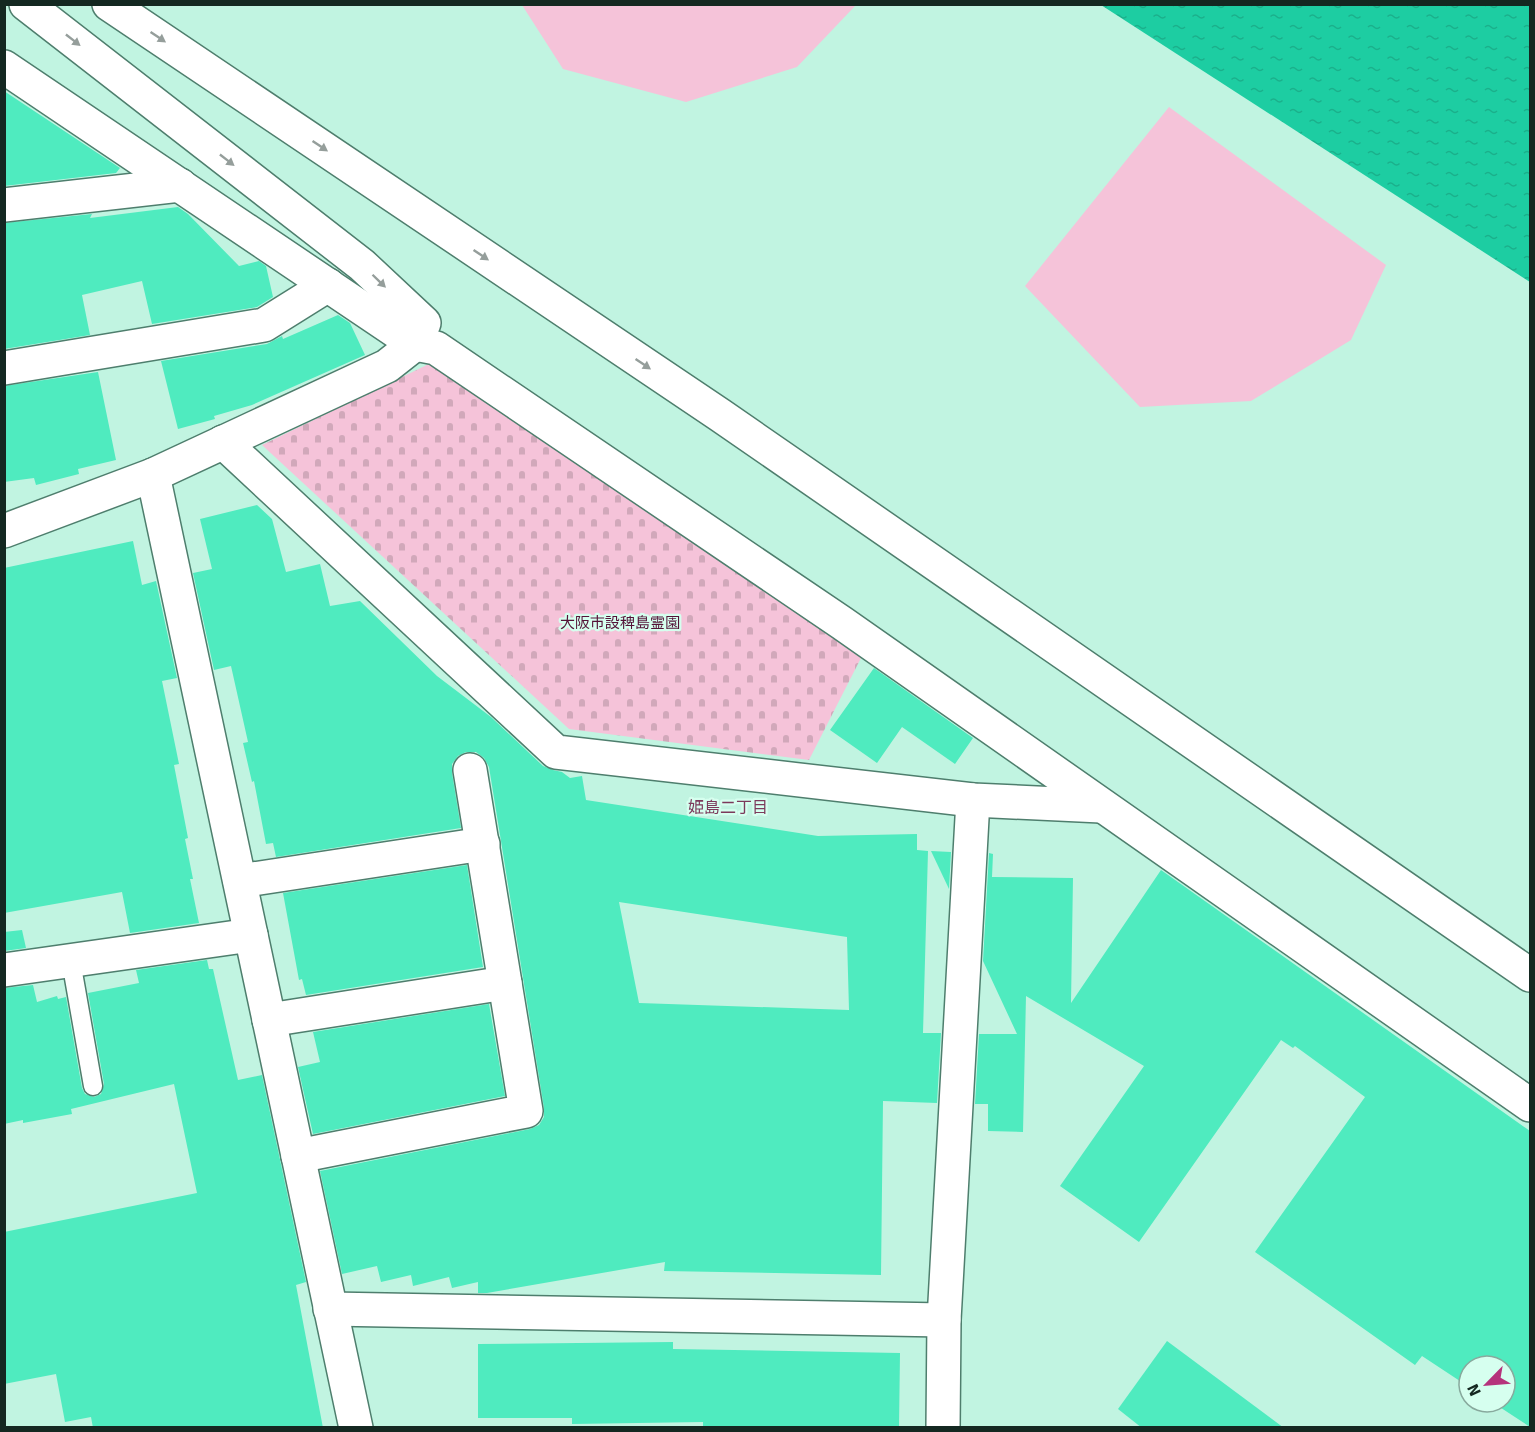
<svg xmlns="http://www.w3.org/2000/svg" width="1535" height="1432" font-family="Signika,'Noto Sans JP',sans-serif">
	<style>
		.green { fill: #f5c3d9 }
		.cemetery { fill: url(#cemetery-stones) }
		.water { fill: url(#water-ripples) }
		.building { fill: #4febbf; fill-rule: evenodd }
		.lines { fill: none; stroke-linecap: round; stroke-linejoin: round }
		.service-casing { stroke: #4e7e6d; stroke-width: 21 }
		.minor-casing { stroke: #4e7e6d; stroke-width: 36 }
		.tertiary-casing { stroke: #4e7e6d; stroke-width: 36 }
		.service { stroke: #fff; stroke-width: 18 }
		.minor { stroke: #fff; stroke-width: 33 }
		.tertiary { stroke: #fff; stroke-width: 33 }
		.oneway { fill: #959e9b }
		.labels { text-anchor: middle; dominant-baseline: central; stroke-width: 4.5; stroke-linejoin: round; paint-order: stroke }
		.park-label { font-size: 15px; fill: #541237; stroke: #d6ffef }
		.neighbourhood-label { font-size: 16px; fill: #7c3a5b; stroke: #d6ffef }
	</style>
	<defs>
		<pattern id="cemetery-stones" width="16" height="16" patternUnits="userSpaceOnUse" patternTransform="scale(1.5)"><rect width="16" height="16" fill="#f5c3d9"/><path d="M2 7V4a2 2 0 0 1 4 0v3zM10 15v-3a2 2 0 0 1 4 0v3z" fill="#d1a8ba"/></pattern>
		<pattern id="water-ripples" width="26" height="14" patternUnits="userSpaceOnUse" patternTransform="scale(1.5)"><rect width="26" height="14" fill="#1dcda2"/><path d="M2 4q2-2 4 0t4 0M15 11q2-2 4 0t4 0" fill="none" stroke="#1ab08b"/></pattern>
	</defs>
	<rect width="100%" height="100%" fill="#c1f4e1"/>
	<g class="green">
		<polygon points="522,5 856,5 797,67 686,102 563,69"/>
		<polygon points="1169,107 1386,265 1351,340 1251,401 1140,407 1025,286"/>
	</g>
	<polygon class="cemetery" points="435,361 863,654 809,760 569,729 262,445"/>
	<polygon class="water" points="1101,5 1530,5 1530,282"/>
	<g class="building">
		<polygon points="4,91 120,168 116,173 4,186"/>
		<polygon points="178,207 188,214 239,266 259,261 266,266 273,297 257,307 152,324 142,281 82,295 90,335 4,349 4,223 92,214 90,218"/>
		<polygon points="338,315 350,323 365,355 252,405 214,416 215,419 178,429 161,361 267,344 282,336 283,339"/>
		<polygon points="98,372 116,460 78,469 79,474 36,485 34,478 4,482 4,386"/>
		<path d="M257,505L272,519L286,572L320,564L330,606L360,601L437,676L491,717L543,766L553,770L562,772L570,778L582,776L586,800L818,836L917,834V850L928,851L923,1033H941L937,1103L883,1101L881,1275L664,1271L665,1262L487,1293H478V1282L452,1288L449,1277L413,1286L411,1275L381,1282L377,1266L342,1274L320,1171L530,1129L539,1125L544,1117V1108L501,841L489,767L484,758L476,752H466L458,756L452,764V773L461,828L276,857L273,843L266,844L254,781L252,782L243,743L248,742L231,666L214,670L193,573L212,569L200,519ZM619,902L847,937L849,1010L639,1003Z"/>
		<polygon points="133,541 142,585 156,581 177,678 162,681 179,764 174,765 188,838 185,839 193,879 190,879 199,923 130,933 122,892 4,913 4,568"/>
		<polygon points="874,668 973,738 955,764 902,727 877,763 830,730"/>
		<polygon points="931,851 951,852 949,889"/>
		<polygon points="989,853 993,854 992,877 1073,878 1071,1003 1161,870 1530,1131 1530,1427 1492,1402 1505,1402 1505,1366 1469,1366 1469,1387 1422,1356 1415,1365 1255,1252 1365,1097 1295,1046 1293,1048 1281,1040 1139,1242 1060,1186 1144,1066 1026,996 1023,1132 988,1131 988,1104 975,1104 979,1034 1017,1034 983,961"/>
		<polygon points="467,865 483,967 306,995 302,979 299,980 283,893"/>
		<polygon points="22,930 26,948 4,951 4,932"/>
		<polygon points="207,960 209,969 213,969 238,1080 262,1075 306,1282 296,1285 323,1428 93,1428 91,1417 65,1422 56,1374 4,1384 4,1232 197,1193 174,1084 71,1109 72,1114 23,1123 23,1120 4,1124 4,988 33,985 37,1002 57,996 58,999 66,997 82,1088 85,1094 94,1097 101,1094 104,1084 88,993 139,983 136,970"/>
		<polygon points="489,1004 505,1096 313,1134 298,1067 320,1062 313,1032"/>
		<polygon points="1167,1341 1284,1428 1142,1428 1118,1409"/>
		<polygon points="673,1342 673,1349 900,1353 899,1428 703,1428 703,1422 572,1424 572,1418 478,1418 478,1344"/>
	</g>
	<g class="lines">
		<defs>
			<polyline id="service" points="71,961 93,1086"/>
			<g id="minor">
				<polyline points="109,4 720,415 1530,975"/>
				<polyline points="4,67 415,344 436,348 842,623 1530,1105"/>
				<polyline points="4,205 180,185"/>
				<polyline points="4,368 264,325 328,285"/>
				<polyline points="223,442 556,752 973,800 1101,806"/>
				<polyline points="4,531 153,475 387,366 415,344 424,323 362,265 26,4"/>
				<polyline points="240,881 483,844"/>
				<polyline points="4,970 251,935"/>
				<polyline points="269,1020 505,983"/>
				<polyline points="298,1156 526,1111 470,770"/>
				<polyline points="330,1309 944,1320"/>
			</g>
			<g id="tertiary">
				<polyline points="153,475 356,1428"/>
				<polyline points="943,1428 944,1320 973,800"/>
			</g>
		</defs>
		<use href="#service" class="service-casing"/>
		<use href="#minor" class="minor-casing"/>
		<use href="#tertiary" class="tertiary-casing"/>
		<use href="#service" class="service"/>
		<use href="#minor" class="minor"/>
		<use href="#tertiary" class="tertiary"/>
	</g>
	<defs><path id="oneway-solid" d="M-6-.8H1V-3.2L6.5 0L1 3.2V.8H-6Z" transform="scale(1.5)"/></defs>
	<g class="oneway">
		<use href="#oneway-solid" transform="translate(158 37) rotate(34)"/>
		<use href="#oneway-solid" transform="translate(73 40) rotate(38)"/>
		<use href="#oneway-solid" transform="translate(320 146) rotate(34)"/>
		<use href="#oneway-solid" transform="translate(227 160) rotate(38)"/>
		<use href="#oneway-solid" transform="translate(481 255) rotate(34)"/>
		<use href="#oneway-solid" transform="translate(379 281) rotate(44)"/>
		<use href="#oneway-solid" transform="translate(643 364) rotate(34)"/>
	</g>
	<g class="labels">
		<g class="park-label">
			<text x="620" y="623">大阪市設稗島霊園</text>
		</g>
		<g class="neighbourhood-label">
			<text x="728" y="808">姫島二丁目</text>
		</g>
	</g>
	<rect width="1535" height="1432" fill="none" stroke="#142821" stroke-width="12"/>
	<g transform="translate(1487 1384) rotate(245)"><circle r="28" fill="#d6ffef" stroke="#88a99d" stroke-width="1.5"/>
	<path d="M0-4.5L10 22L0 15L-10 22Z" fill="#b5337c"/>
	<text y="-9" font-size="16" font-weight="bold" text-anchor="middle" fill="#142821">N</text>
	</g>
</svg>
